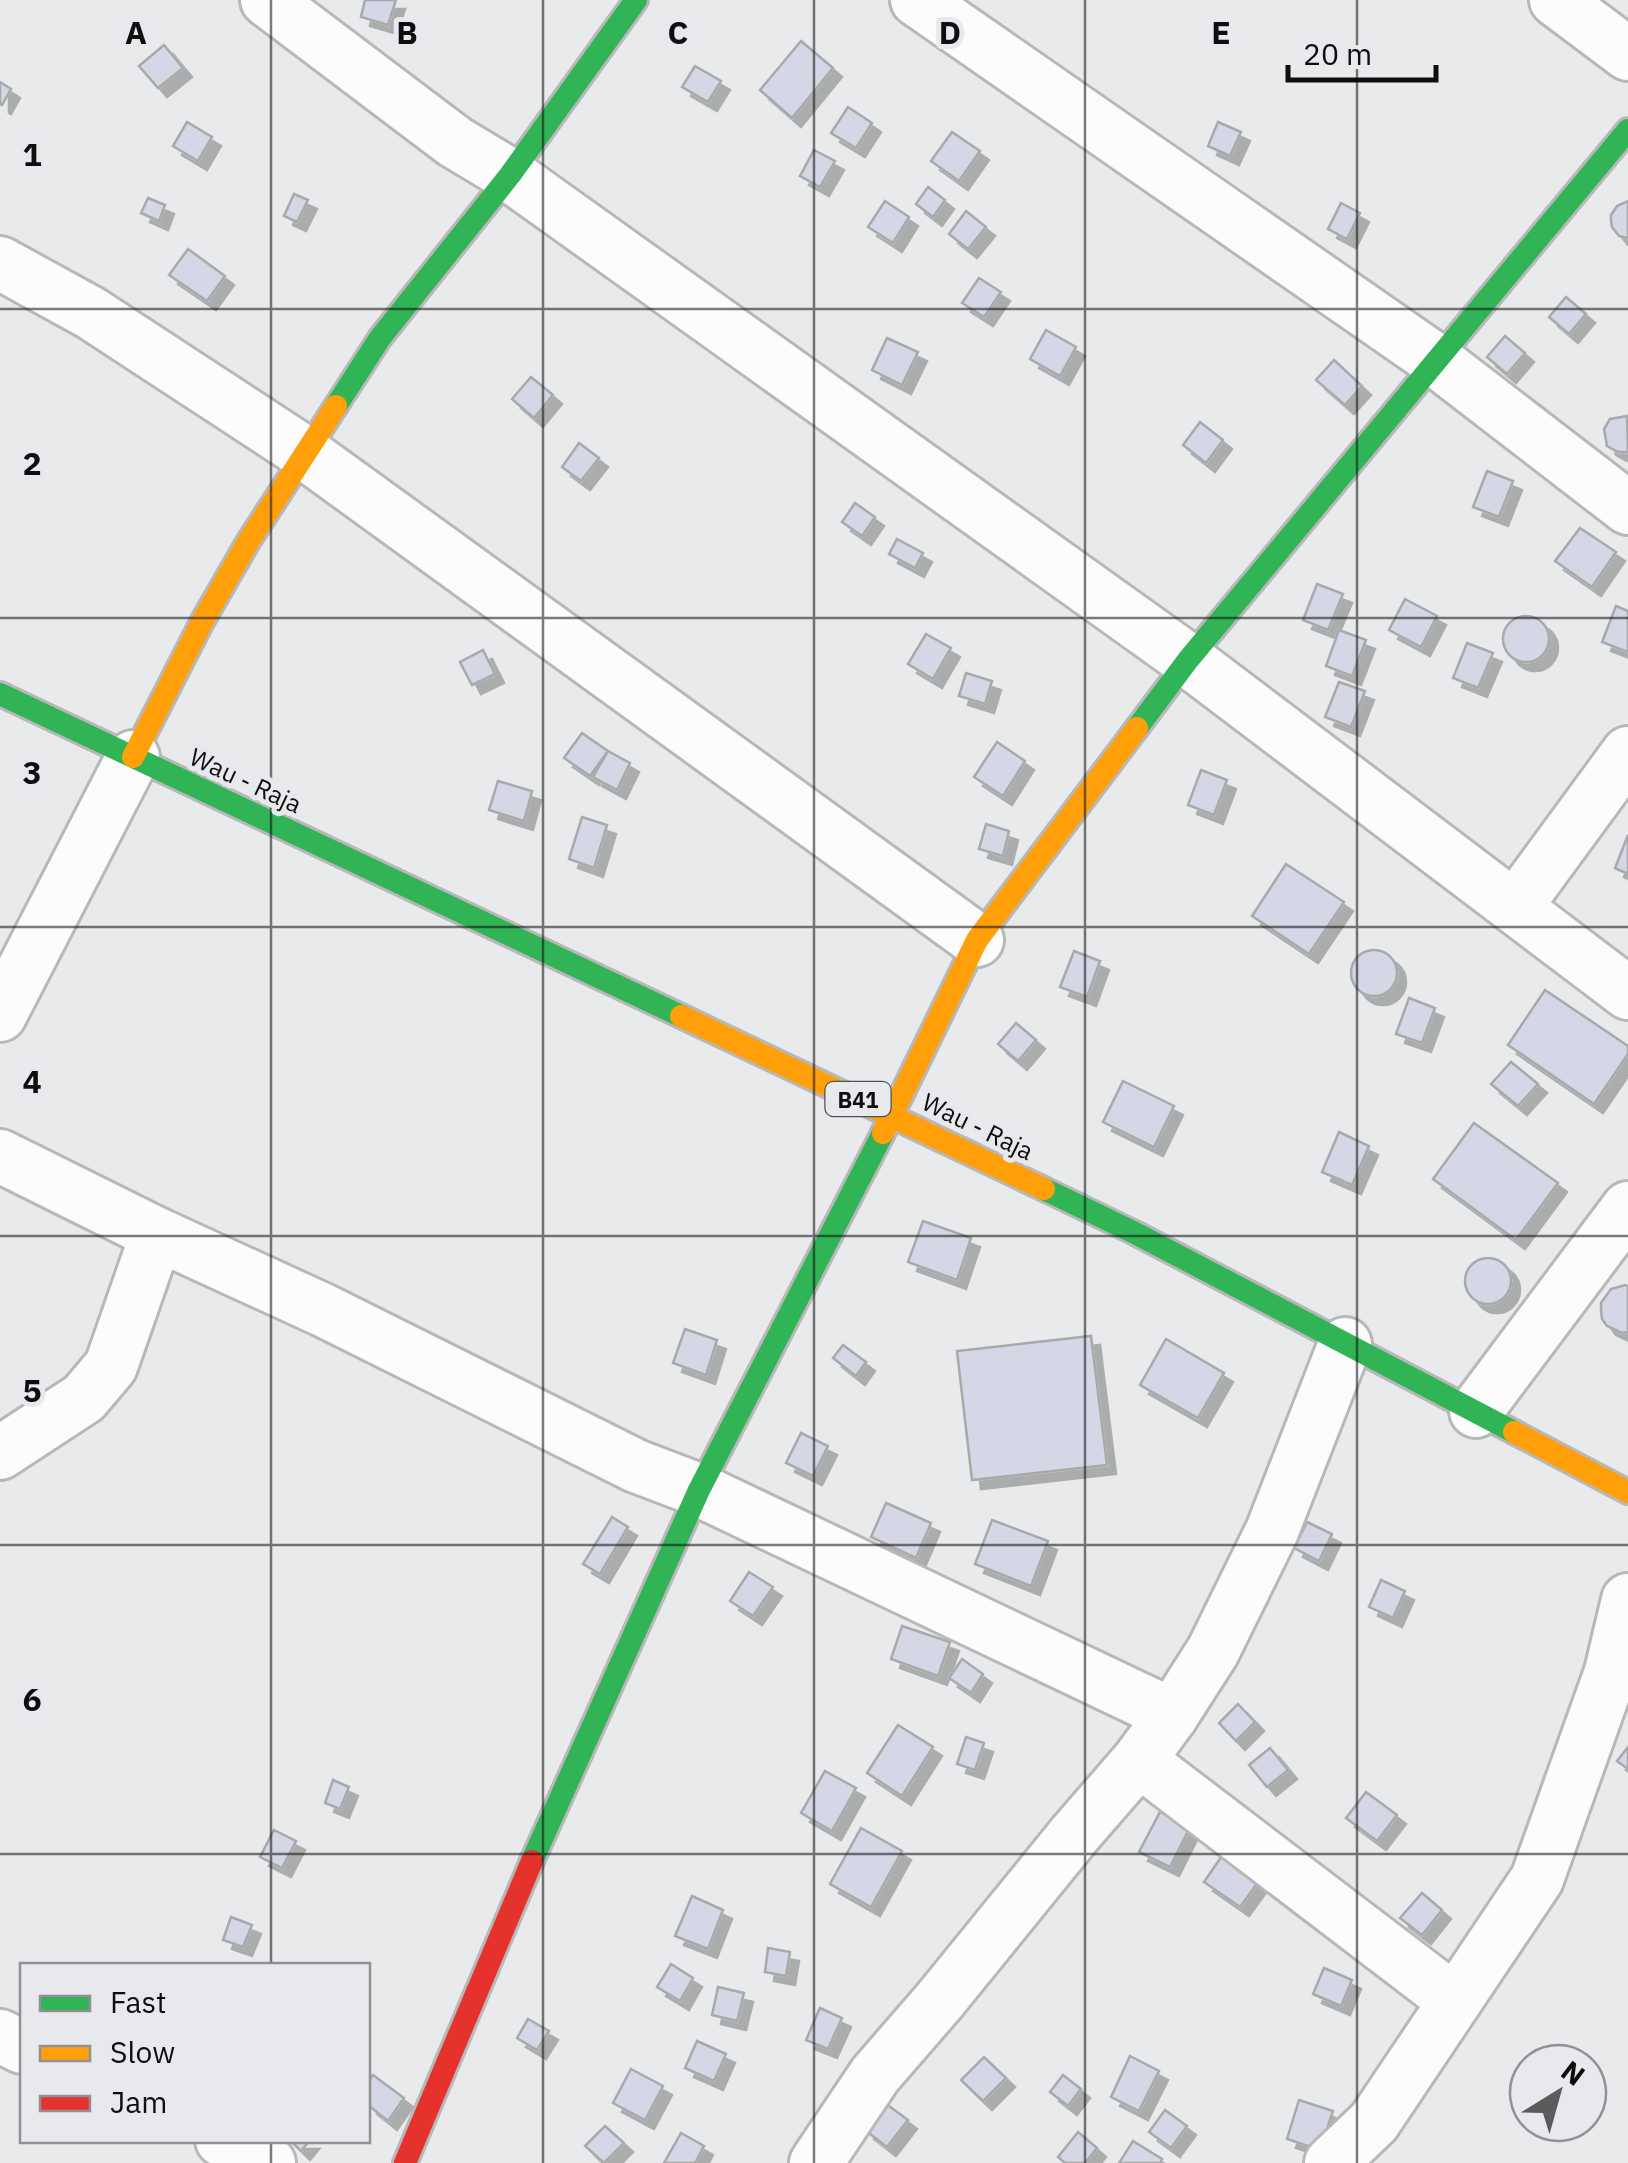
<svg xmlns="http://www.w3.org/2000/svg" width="1628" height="2163" font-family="'IBM Plex Sans',sans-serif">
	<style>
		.building { fill: #d5d7e6; stroke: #a8a9aa; stroke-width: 2.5; filter: url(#shadow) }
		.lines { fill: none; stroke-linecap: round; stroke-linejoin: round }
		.street-casing { stroke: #b8b8b9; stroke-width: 58 }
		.fast-casing { stroke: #b8b8b9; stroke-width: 28 }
		.slow-casing { stroke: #b8b8b9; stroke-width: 28 }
		.jam-casing { stroke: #b8b8b9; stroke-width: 28 }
		.street { stroke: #fcfcfc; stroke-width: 52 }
		.fast { stroke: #30b455; stroke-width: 22 }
		.slow { stroke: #ff9f0a; stroke-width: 22 }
		.jam { stroke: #e5322d; stroke-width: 22 }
		.grid { fill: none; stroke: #0e0e0f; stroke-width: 2.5; stroke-opacity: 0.55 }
		.labels { text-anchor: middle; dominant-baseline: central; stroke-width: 10; stroke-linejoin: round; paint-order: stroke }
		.shield { fill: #e8e9ec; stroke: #4f5051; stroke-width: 2.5 }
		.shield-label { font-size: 22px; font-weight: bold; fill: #0e0e0f }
		.street-label { font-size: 25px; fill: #0e0e0f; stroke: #e8e9ec }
		.grid-label { font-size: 32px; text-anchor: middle; font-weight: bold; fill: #0e0e0f; stroke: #e8e9ec; stroke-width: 10; stroke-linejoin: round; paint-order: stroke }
	</style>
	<defs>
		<filter id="shadow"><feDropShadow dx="9" dy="9" stdDeviation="0" flood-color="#0004"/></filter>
	</defs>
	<rect width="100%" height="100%" fill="#e9eaeb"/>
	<g class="building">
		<polygon points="365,0 396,0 388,25 361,17"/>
		<polygon points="801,41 833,68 792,118 760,90"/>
		<polygon points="164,45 183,68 158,88 139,66"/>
		<polygon points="695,66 721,81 708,102 682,87"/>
		<polygon points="0,82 11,89 2,105 0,104"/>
		<polygon points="848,107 872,123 856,148 831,133"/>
		<polygon points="187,122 212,137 198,161 173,146"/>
		<polygon points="1218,122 1241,132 1230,156 1208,146"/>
		<polygon points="952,132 980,151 959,181 931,161"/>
		<polygon points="814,150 835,161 820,187 800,176"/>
		<polygon points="928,187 945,200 933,217 916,204"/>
		<polygon points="294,194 308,200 297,222 284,216"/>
		<polygon points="148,198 165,205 159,221 141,213"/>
		<polygon points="885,201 909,217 893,243 868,227"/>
		<polygon points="1628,201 1628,238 1619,236 1612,227 1611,221 1611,215 1617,206"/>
		<polygon points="1341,203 1360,213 1347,239 1328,229"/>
		<polygon points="966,211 986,227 968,249 949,234"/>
		<polygon points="188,249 225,276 207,301 169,275"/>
		<polygon points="979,278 1001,292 984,317 962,303"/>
		<polygon points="1566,297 1586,314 1569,334 1549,317"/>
		<polygon points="1046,330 1076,347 1060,376 1030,359"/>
		<polygon points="1505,336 1525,353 1507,374 1487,357"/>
		<polygon points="887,338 918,352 902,385 872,370"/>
		<polygon points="1334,360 1362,386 1345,405 1316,380"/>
		<polygon points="531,377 553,395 534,418 512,399"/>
		<polygon points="1627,416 1628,452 1618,452 1607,446 1604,429 1610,419"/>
		<polygon points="1200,422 1223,440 1206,463 1183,445"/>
		<polygon points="579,443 599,458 581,481 562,467"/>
		<polygon points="1487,471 1513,481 1499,517 1473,507"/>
		<polygon points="855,503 875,517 862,536 842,522"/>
		<polygon points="1580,528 1616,552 1592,587 1555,561"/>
		<polygon points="897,539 923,553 915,568 889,554"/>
		<polygon points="1317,584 1343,594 1328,630 1303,620"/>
		<polygon points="1405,599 1437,616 1421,647 1389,630"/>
		<polygon points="1616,606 1628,611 1628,652 1602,642"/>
		<circle cx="1526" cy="639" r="23"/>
		<polygon points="1339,630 1366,640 1352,676 1326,666"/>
		<polygon points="926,634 951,648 933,679 908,664"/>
		<polygon points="1467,643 1493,653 1478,688 1453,678"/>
		<polygon points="483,650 495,674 472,685 460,662"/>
		<polygon points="966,673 992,681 985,704 959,696"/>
		<polygon points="1339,682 1365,691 1351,727 1325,717"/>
		<polygon points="582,733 608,751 590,776 564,758"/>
		<polygon points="997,742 1025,761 1003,796 974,777"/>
		<polygon points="608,751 630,763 617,790 593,777"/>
		<polygon points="1201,770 1227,780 1214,815 1188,805"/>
		<polygon points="498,781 532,791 524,821 489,810"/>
		<polygon points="582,817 607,825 594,868 569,859"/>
		<polygon points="986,824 1009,831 1003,856 979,849"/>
		<polygon points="1628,835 1628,874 1615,868"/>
		<polygon points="1286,864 1344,902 1309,954 1252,916"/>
		<circle cx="1374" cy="973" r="23"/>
		<polygon points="1074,951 1100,961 1087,997 1060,987"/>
		<polygon points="1545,990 1628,1046 1628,1054 1594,1104 1508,1045"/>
		<polygon points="1409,998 1435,1008 1422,1043 1396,1034"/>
		<polygon points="1016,1023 1036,1040 1018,1061 998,1044"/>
		<polygon points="1511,1062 1538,1084 1518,1106 1491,1084"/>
		<polygon points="1123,1081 1174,1106 1154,1147 1103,1122"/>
		<polygon points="1474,1123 1558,1183 1516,1240 1433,1179"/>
		<polygon points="1339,1132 1369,1146 1352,1185 1322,1172"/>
		<polygon points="923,1221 971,1238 957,1280 908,1262"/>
		<circle cx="1488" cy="1281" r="23"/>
		<polygon points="1625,1285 1628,1286 1628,1332 1622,1333 1607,1326 1602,1319 1601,1310 1601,1303 1611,1289"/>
		<polygon points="685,1329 717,1340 706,1375 673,1363"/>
		<polygon points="1091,1336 1107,1465 972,1480 957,1351"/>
		<polygon points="1166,1339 1224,1373 1198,1418 1140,1385"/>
		<polygon points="843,1345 866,1362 856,1376 833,1358"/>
		<polygon points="801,1433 828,1446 813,1476 786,1463"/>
		<polygon points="886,1503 931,1523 916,1558 871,1537"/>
		<polygon points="612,1517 628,1527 600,1574 583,1564"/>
		<polygon points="992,1520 1048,1541 1031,1586 975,1564"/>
		<polygon points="1307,1522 1332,1534 1319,1561 1294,1548"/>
		<polygon points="749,1572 773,1587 753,1616 730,1601"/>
		<polygon points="1381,1580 1405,1591 1393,1618 1369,1607"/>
		<polygon points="902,1626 950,1642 938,1676 891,1659"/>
		<polygon points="962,1659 983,1674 971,1693 949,1678"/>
		<polygon points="1238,1704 1255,1722 1236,1741 1219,1723"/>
		<polygon points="898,1725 933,1747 902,1796 867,1773"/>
		<polygon points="966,1737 984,1743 975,1770 957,1764"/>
		<polygon points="1628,1747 1628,1769 1617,1761"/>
		<polygon points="1270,1748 1288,1770 1267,1787 1249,1765"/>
		<polygon points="825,1771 856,1788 832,1831 801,1813"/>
		<polygon points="333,1780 349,1787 340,1809 325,1803"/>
		<polygon points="1366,1792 1397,1815 1377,1841 1346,1818"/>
		<polygon points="1160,1812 1190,1827 1170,1867 1139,1852"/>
		<polygon points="861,1828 902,1851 871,1907 830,1884"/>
		<polygon points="274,1830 296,1841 282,1868 260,1857"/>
		<polygon points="1228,1847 1264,1874 1240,1907 1204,1882"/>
		<polygon points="1422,1893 1442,1910 1422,1935 1400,1918"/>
		<polygon points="692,1896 723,1910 708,1949 675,1936"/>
		<polygon points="231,1917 252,1925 243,1947 223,1940"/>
		<polygon points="768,1948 790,1952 786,1976 765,1972"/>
		<polygon points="671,1964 693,1978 680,2001 657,1987"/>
		<polygon points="1324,1968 1352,1980 1341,2006 1313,1994"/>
		<polygon points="718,1987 744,1993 737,2021 712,2015"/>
		<polygon points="820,2008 842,2018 828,2049 806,2040"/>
		<polygon points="528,2019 549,2031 537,2050 517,2038"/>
		<polygon points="697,2041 726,2054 714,2081 685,2068"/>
		<polygon points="1130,2056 1159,2071 1139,2111 1111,2097"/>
		<polygon points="984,2057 1006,2078 983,2101 961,2080"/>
		<polygon points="631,2069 663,2086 645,2120 613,2103"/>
		<polygon points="373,2075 404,2098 388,2121 368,2105 368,2082"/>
		<polygon points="1063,2075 1081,2089 1068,2106 1050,2092"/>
		<polygon points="1299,2100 1333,2111 1320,2150 1287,2139"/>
		<polygon points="885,2103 908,2120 887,2147 865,2130"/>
		<polygon points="1165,2110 1187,2126 1171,2148 1149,2132"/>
		<polygon points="605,2126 624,2143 604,2163 585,2146"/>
		<polygon points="1078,2132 1097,2148 1085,2163 1065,2163 1058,2157"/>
		<polygon points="681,2133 704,2146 695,2163 664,2163"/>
		<polygon points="290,2140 310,2140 301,2151"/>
		<polygon points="1133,2141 1162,2159 1160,2163 1119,2163"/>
	</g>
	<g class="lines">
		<defs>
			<g id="street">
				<polyline points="267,0 455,142 510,175 1188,660 1628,993"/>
				<polyline points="917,0 1437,361 1628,508"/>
				<polyline points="1556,0 1628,54"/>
				<polyline points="0,263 91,313 305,453 977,940"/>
				<polyline points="1515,907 1628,753"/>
				<polyline points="0,1015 133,757"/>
				<polyline points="0,1156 157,1234 323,1310 636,1466 699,1490 1172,1715"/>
				<polyline points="1476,1411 1628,1208"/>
				<polyline points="0,1453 84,1398 111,1366 157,1234"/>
				<polyline points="1139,1760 1455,2001"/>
				<polyline points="0,2036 22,2047"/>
				<polyline points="222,2140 269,2163"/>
				<polyline points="816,2163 875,2075 940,2000 1074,1835 1139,1760 1172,1715 1213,1651 1272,1531 1345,1344"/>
				<polyline points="1331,2163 1374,2122 1537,1879 1611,1672 1628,1600"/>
			</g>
			<g id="fast">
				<polyline points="336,406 380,338 510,175 636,0"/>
				<polyline points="0,694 681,1016"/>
				<polyline points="1137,728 1188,660 1628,130"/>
				<polyline points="1044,1189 1135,1233 1514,1432"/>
				<polyline points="532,1861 699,1490 883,1133"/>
			</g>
			<g id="slow">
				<polyline points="133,757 202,622 248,542 336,406"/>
				<polyline points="681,1016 1044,1189"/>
				<polyline points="883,1133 977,940 1137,728"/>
				<polyline points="1514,1432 1628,1492"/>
			</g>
			<polyline id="jam" points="405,2163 532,1861"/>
		</defs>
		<use href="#street" class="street-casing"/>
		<use href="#fast" class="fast-casing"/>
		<use href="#slow" class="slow-casing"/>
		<use href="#jam" class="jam-casing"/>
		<use href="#street" class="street"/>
		<use href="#fast" class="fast"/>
		<use href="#slow" class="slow"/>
		<use href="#jam" class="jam"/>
	</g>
	<path class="grid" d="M271,0V1966M543,0V2163M814,0V2163M1085,0V2163M1357,0V2163M0,309H1628M0,618H1628M0,927H1628M0,1236H1628M0,1545H1628M0,1854H1628M271,2140V2163"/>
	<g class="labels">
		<rect class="shield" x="825.5" y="1082" width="65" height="34" rx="8"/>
		<g class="shield-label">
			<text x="858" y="1099">B41</text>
		</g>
		<g class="street-label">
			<text transform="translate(246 780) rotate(25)">Wau - Raja</text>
			<text transform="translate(978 1126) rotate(26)">Wau - Raja</text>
		</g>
	</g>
	<g class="grid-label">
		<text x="136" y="44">A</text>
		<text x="407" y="44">B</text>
		<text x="678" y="44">C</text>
		<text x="950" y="44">D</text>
		<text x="1221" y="44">E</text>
		<text x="32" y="166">1</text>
		<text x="32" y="475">2</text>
		<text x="32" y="784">3</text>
		<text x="32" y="1093">4</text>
		<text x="32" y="1402">5</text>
		<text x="32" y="1711">6</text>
	</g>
	<rect x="20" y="1963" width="350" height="180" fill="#e8e9ec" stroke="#919194" stroke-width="2.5"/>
	<rect x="40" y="1996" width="50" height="15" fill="#30b455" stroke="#919194" stroke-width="2.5"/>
	<text x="110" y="2013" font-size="30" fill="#0e0e0f">Fast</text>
	<rect x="40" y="2046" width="50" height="15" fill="#ff9f0a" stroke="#919194" stroke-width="2.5"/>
	<text x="110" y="2063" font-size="30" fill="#0e0e0f">Slow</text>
	<rect x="40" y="2096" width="50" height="15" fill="#e5322d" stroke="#919194" stroke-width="2.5"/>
	<text x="110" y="2113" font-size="30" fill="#0e0e0f">Jam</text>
	<g transform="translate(1558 2093) rotate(37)"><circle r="48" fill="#e8e9ec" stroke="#919194" stroke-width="2.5"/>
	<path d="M0-8L18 38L0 25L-18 38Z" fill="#5b5b5c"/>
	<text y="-15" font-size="28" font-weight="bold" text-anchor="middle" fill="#0e0e0f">N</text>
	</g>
	<path d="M1288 65v15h148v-15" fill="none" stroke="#0e0e0f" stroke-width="5"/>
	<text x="1303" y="65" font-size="30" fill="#0e0e0f" stroke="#e8e9ec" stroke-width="8" paint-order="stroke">20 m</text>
</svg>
